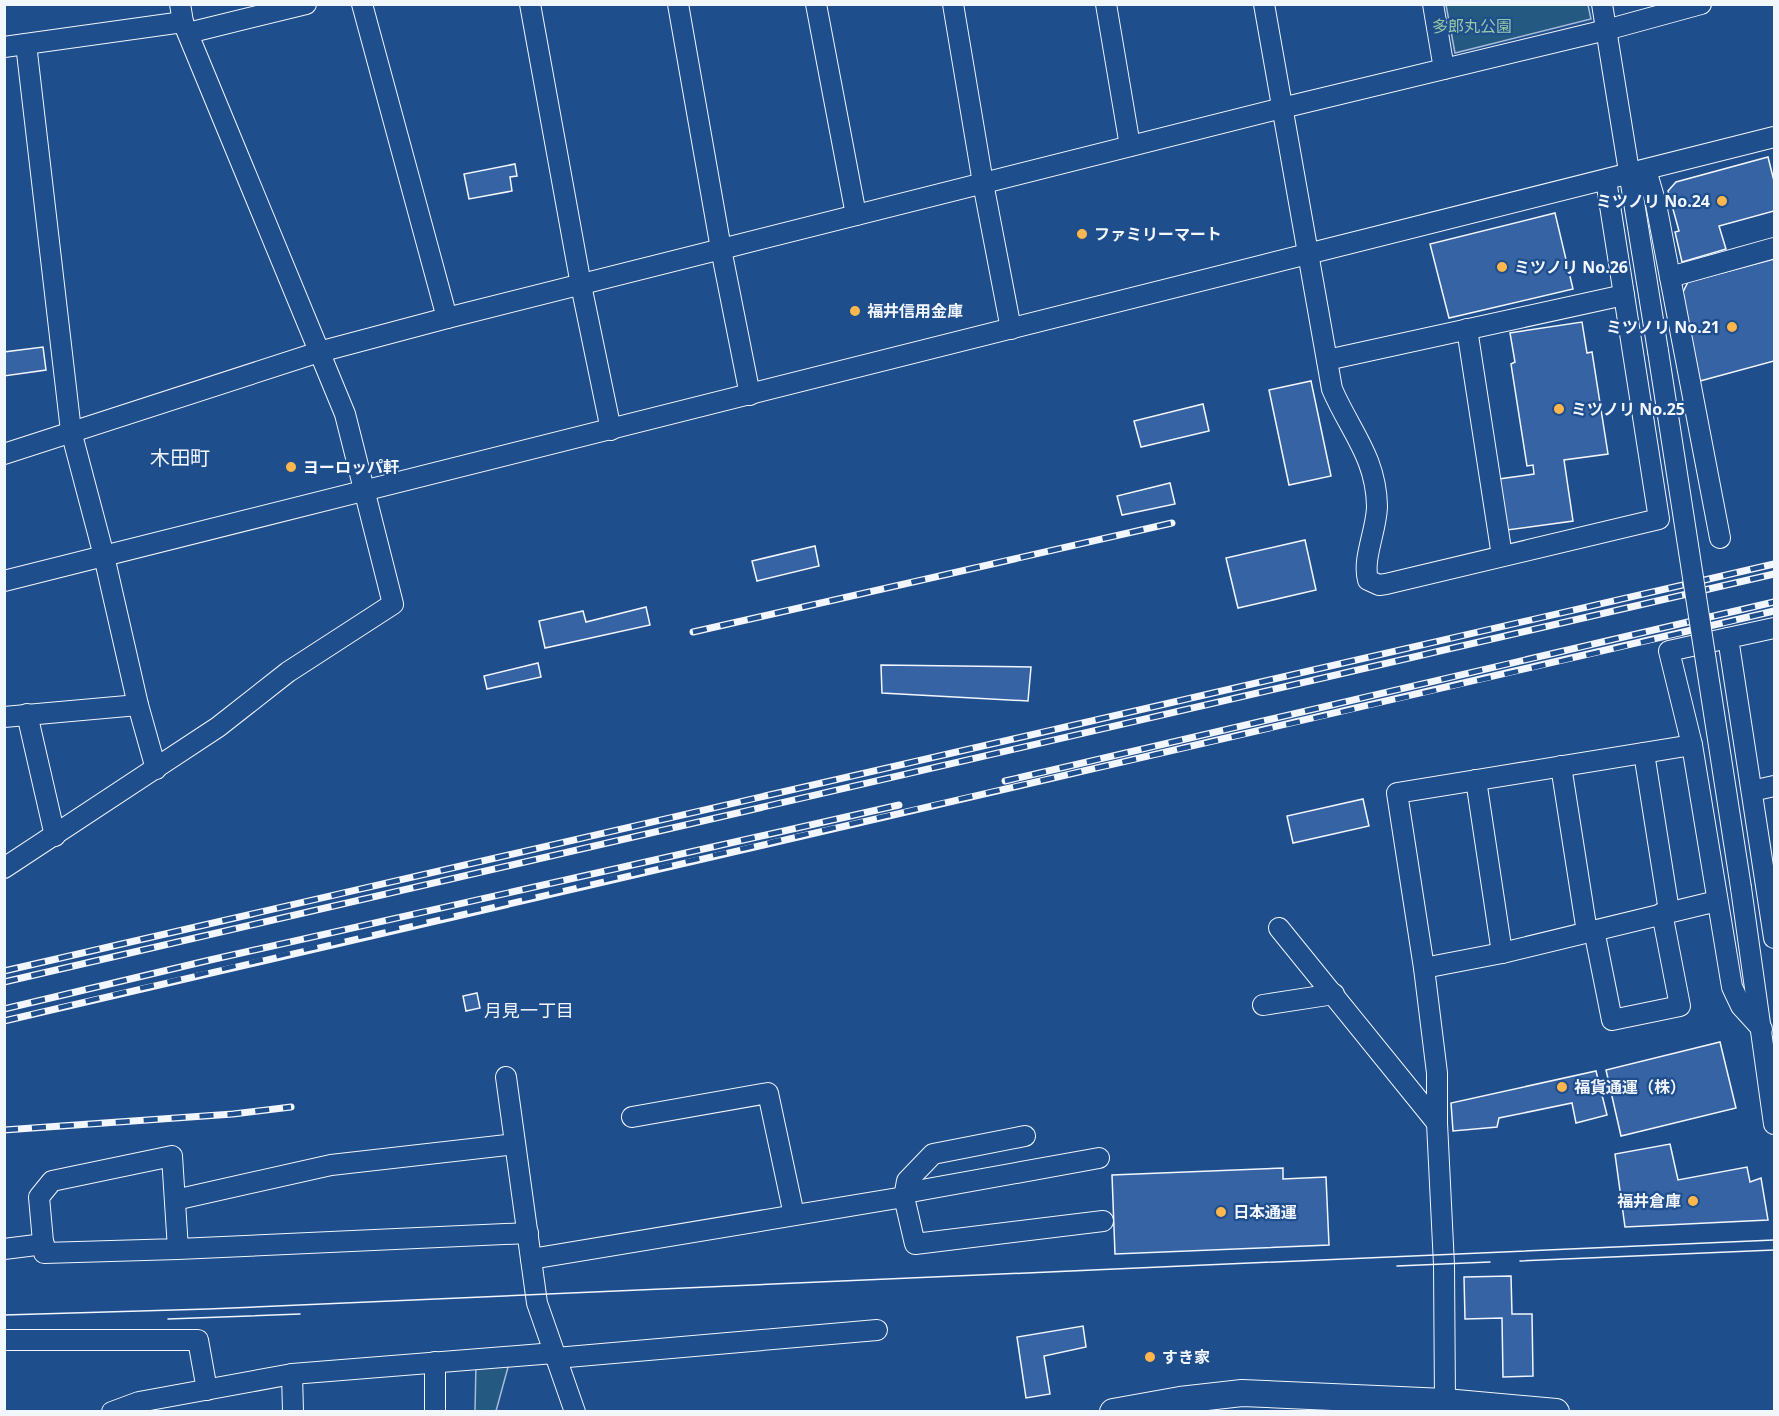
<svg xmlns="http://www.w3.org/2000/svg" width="1779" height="1416" font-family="'Noto Sans','Noto Sans JP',sans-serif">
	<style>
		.green { fill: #245a82; stroke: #a8bbd7; stroke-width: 1.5 }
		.building { fill: #3563a3; stroke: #f2f6ff; stroke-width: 1.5 }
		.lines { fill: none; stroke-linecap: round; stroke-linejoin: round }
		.minor-casing { stroke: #f2f6ff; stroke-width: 22 }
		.major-casing { stroke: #f2f6ff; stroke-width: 28 }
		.minor { stroke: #1f4e8c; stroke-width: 20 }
		.major { stroke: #1f4e8c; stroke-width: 26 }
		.tram { stroke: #f2f6ff; stroke-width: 1.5 }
		.rail-casing { stroke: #f2f6ff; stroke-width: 7 }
		.rail { stroke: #1f4e8c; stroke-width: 4.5; stroke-dasharray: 14; stroke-linecap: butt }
		.minor-bridge-casing { stroke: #f2f6ff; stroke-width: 22; stroke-linecap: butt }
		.minor-bridge { stroke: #1f4e8c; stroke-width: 20 }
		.poi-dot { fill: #ffb74d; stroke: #1f4e8c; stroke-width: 2 }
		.labels { text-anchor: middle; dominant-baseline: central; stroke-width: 4.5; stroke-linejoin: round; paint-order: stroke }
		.park-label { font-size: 16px; fill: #97c8a6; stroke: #1f4e8c }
		.poi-label { font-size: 16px; font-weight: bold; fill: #f2f6ff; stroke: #1f4e8c; text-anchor: start }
		.neighbourhood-label { font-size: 18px; fill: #f2f6ff; stroke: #1f4e8c }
		.quarter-label { font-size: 20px; fill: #f2f6ff; stroke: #1f4e8c }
	</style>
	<rect width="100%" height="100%" fill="#1f4e8c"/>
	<g class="green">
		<polygon points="1446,5 1588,5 1591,19 1455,53"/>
		<polygon points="510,1360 496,1411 475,1412 476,1363"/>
	</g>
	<g class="building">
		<polygon points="1768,157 1774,181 1774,211 1719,226 1726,249 1682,262 1675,232 1679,231 1668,191 1676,182"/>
		<polygon points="515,164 517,176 510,177 512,191 469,199 464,174"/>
		<polygon points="1555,213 1573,289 1449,318 1430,244"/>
		<polygon points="1774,259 1774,361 1700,381 1682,294 1688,282"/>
		<polygon points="1582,322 1587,353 1592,352 1608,454 1564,460 1573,521 1507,530 1499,479 1534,474 1533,465 1527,466 1511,364 1515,362 1510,333"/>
		<polygon points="43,347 46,370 4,376 4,352"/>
		<polygon points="1311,381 1331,476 1289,485 1269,390"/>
		<polygon points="1203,404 1209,431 1141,447 1134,421"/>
		<polygon points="1170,483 1175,504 1122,515 1117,496"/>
		<polygon points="1305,540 1316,590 1238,608 1226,558"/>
		<polygon points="815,546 819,566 757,581 752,561"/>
		<polygon points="646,607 650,625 545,648 539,621 583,611 586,622"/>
		<polygon points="538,663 541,677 487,689 484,676"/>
		<polygon points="881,665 1031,667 1028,701 882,693"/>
		<polygon points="1363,799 1369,826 1293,843 1287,816"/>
		<polygon points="477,993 480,1008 466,1011 463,996"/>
		<polygon points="1720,1042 1736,1108 1621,1136 1606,1070"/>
		<polygon points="1596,1071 1607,1115 1576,1123 1572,1103 1499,1118 1497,1127 1453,1131 1451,1103"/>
		<polygon points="1670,1144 1678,1180 1747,1167 1750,1182 1761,1178 1768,1220 1625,1227 1615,1154"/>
		<polygon points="1283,1168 1283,1179 1326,1177 1329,1245 1115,1254 1112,1175"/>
		<polygon points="1511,1276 1512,1314 1532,1314 1533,1376 1503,1377 1502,1318 1465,1319 1464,1277"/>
		<polygon points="1083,1326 1086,1347 1044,1356 1050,1394 1026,1398 1017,1337"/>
	</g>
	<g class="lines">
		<defs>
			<g id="minor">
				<polyline points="362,4 447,318"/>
				<polyline points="530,4 581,285 611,430"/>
				<polyline points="678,4 721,249 750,395"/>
				<polyline points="816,4 856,215"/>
				<polyline points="953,4 983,183 1011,329"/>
				<polyline points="1106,4 1130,146"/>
				<path d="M1264,4L1332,389C1350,431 1376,457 1377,506C1377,529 1362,559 1368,580L1379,585L1386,584L1659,519L1606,180"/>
				<polyline points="1433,4 1444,69"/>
				<polyline points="1602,4 1658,351"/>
				<polyline points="188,33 306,4"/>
				<polyline points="26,44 71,431 104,556 138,705 156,769"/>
				<polyline points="4,47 183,22"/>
				<polyline points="1646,170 1656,204 1720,538"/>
				<polyline points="1670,277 1774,248"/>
				<polyline points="1467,329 1502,556"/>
				<polyline points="1327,360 1624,295"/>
				<polyline points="4,454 319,352 447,318 1282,108 1606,30 1701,4"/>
				<polyline points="4,581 1774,137"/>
				<polyline points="1774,628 1728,638 1774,938"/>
				<polyline points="1728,638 1669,651 1692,745 1732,987 1741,1006 1762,1029"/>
				<polyline points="27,714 55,836"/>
				<polyline points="4,717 138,705"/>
				<polyline points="1644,753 1669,911"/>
				<polyline points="1561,766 1587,932"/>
				<polyline points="1476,780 1502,953"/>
				<polyline points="1752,791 1774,786"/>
				<polyline points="4,868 218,727 288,672 393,604 345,414 183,22 180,4"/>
				<polyline points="1741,888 1774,1124"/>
				<polyline points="1279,928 1437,1123"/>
				<polyline points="1594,930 1612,1020 1680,1006 1662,913"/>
				<polyline points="1424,968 1502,953 1717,901"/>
				<polyline points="1263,1005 1334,994"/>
				<polyline points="506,1077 537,1303 575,1412"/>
				<polyline points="632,1117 768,1093 794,1215"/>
				<polyline points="1025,1136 933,1154 907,1181 904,1197 915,1244 1103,1221"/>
				<polyline points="905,1193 1099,1158"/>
				<polyline points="175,1200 331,1165 515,1144"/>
				<polyline points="4,1249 44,1244"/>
				<polyline points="178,1249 172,1156 52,1181 39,1197 44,1253 178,1249 528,1233"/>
				<polyline points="531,1259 904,1197"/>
				<polyline points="4,1340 198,1340 207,1390"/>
				<polyline points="556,1358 877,1330"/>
				<polyline points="292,1374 293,1412"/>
				<polyline points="112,1412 139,1402 292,1374 554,1353"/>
				<polyline points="435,1412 435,1362"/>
				<polyline points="1452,1412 1445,1402 1444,1265 1437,1123 1437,1073 1424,968 1397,793 1692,745"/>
			</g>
			<polyline id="major" points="1113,1412 1180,1400 1242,1393 1445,1402 1556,1412"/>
		</defs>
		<use href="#minor" class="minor-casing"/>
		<use href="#major" class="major-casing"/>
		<use href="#minor" class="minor"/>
		<use href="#major" class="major"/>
		<g class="tram">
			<polyline points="1520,1261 1774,1250"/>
			<polyline points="1397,1266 1490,1262"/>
			<polyline points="4,1315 208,1309 1774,1240"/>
			<polyline points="168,1319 300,1314"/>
		</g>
		<defs>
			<g id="rail">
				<polyline points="693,632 1172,523"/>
				<polyline points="1005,781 1774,602"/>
				<polyline points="4,971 1774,564"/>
				<polyline points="4,982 1774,574"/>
				<polyline points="4,1009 210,960 899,805"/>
				<path d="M4,1021C593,879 1185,751 1774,611"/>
				<polyline points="4,1130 233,1114 291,1107"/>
			</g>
		</defs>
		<use href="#rail" class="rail-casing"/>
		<use href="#rail" class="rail"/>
		<defs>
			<polyline id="minor-bridge" points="1658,351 1741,888"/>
		</defs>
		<use href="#minor-bridge" class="minor-bridge-casing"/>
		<use href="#minor-bridge" class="minor-bridge"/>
	</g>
	<g class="poi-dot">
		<circle cx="1722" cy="201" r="6"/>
		<circle cx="1082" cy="234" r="6"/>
		<circle cx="1502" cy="267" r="6"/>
		<circle cx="855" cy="311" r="6"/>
		<circle cx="1732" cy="327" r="6"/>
		<circle cx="1559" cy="409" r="6"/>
		<circle cx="291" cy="467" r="6"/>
		<circle cx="1562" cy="1087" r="6"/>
		<circle cx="1693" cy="1201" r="6"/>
		<circle cx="1221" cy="1212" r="6"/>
		<circle cx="1150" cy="1357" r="6"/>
	</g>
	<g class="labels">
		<g class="park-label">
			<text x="1472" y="26">多郎丸公園</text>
		</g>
		<g class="poi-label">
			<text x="1710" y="201" text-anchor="end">ミツノリ No.24</text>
			<text x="1094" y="234">ファミリーマート</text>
			<text x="1514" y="267">ミツノリ No.26</text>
			<text x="867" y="311">福井信用金庫</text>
			<text x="1720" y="327" text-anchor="end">ミツノリ No.21</text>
			<text x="1571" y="409">ミツノリ No.25</text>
			<text x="303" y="467">ヨーロッパ軒</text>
			<text x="1574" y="1087">福貨通運（株）</text>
			<text x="1681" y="1201" text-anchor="end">福井倉庫</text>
			<text x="1233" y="1212">日本通運</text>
			<text x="1162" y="1357">すき家</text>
		</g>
		<g class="neighbourhood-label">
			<text x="529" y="1010">月見一丁目</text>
		</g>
		<g class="quarter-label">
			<text x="180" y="457">木田町</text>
		</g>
	</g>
	<rect width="1779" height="1416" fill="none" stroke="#f2f6ff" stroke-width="12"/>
</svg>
